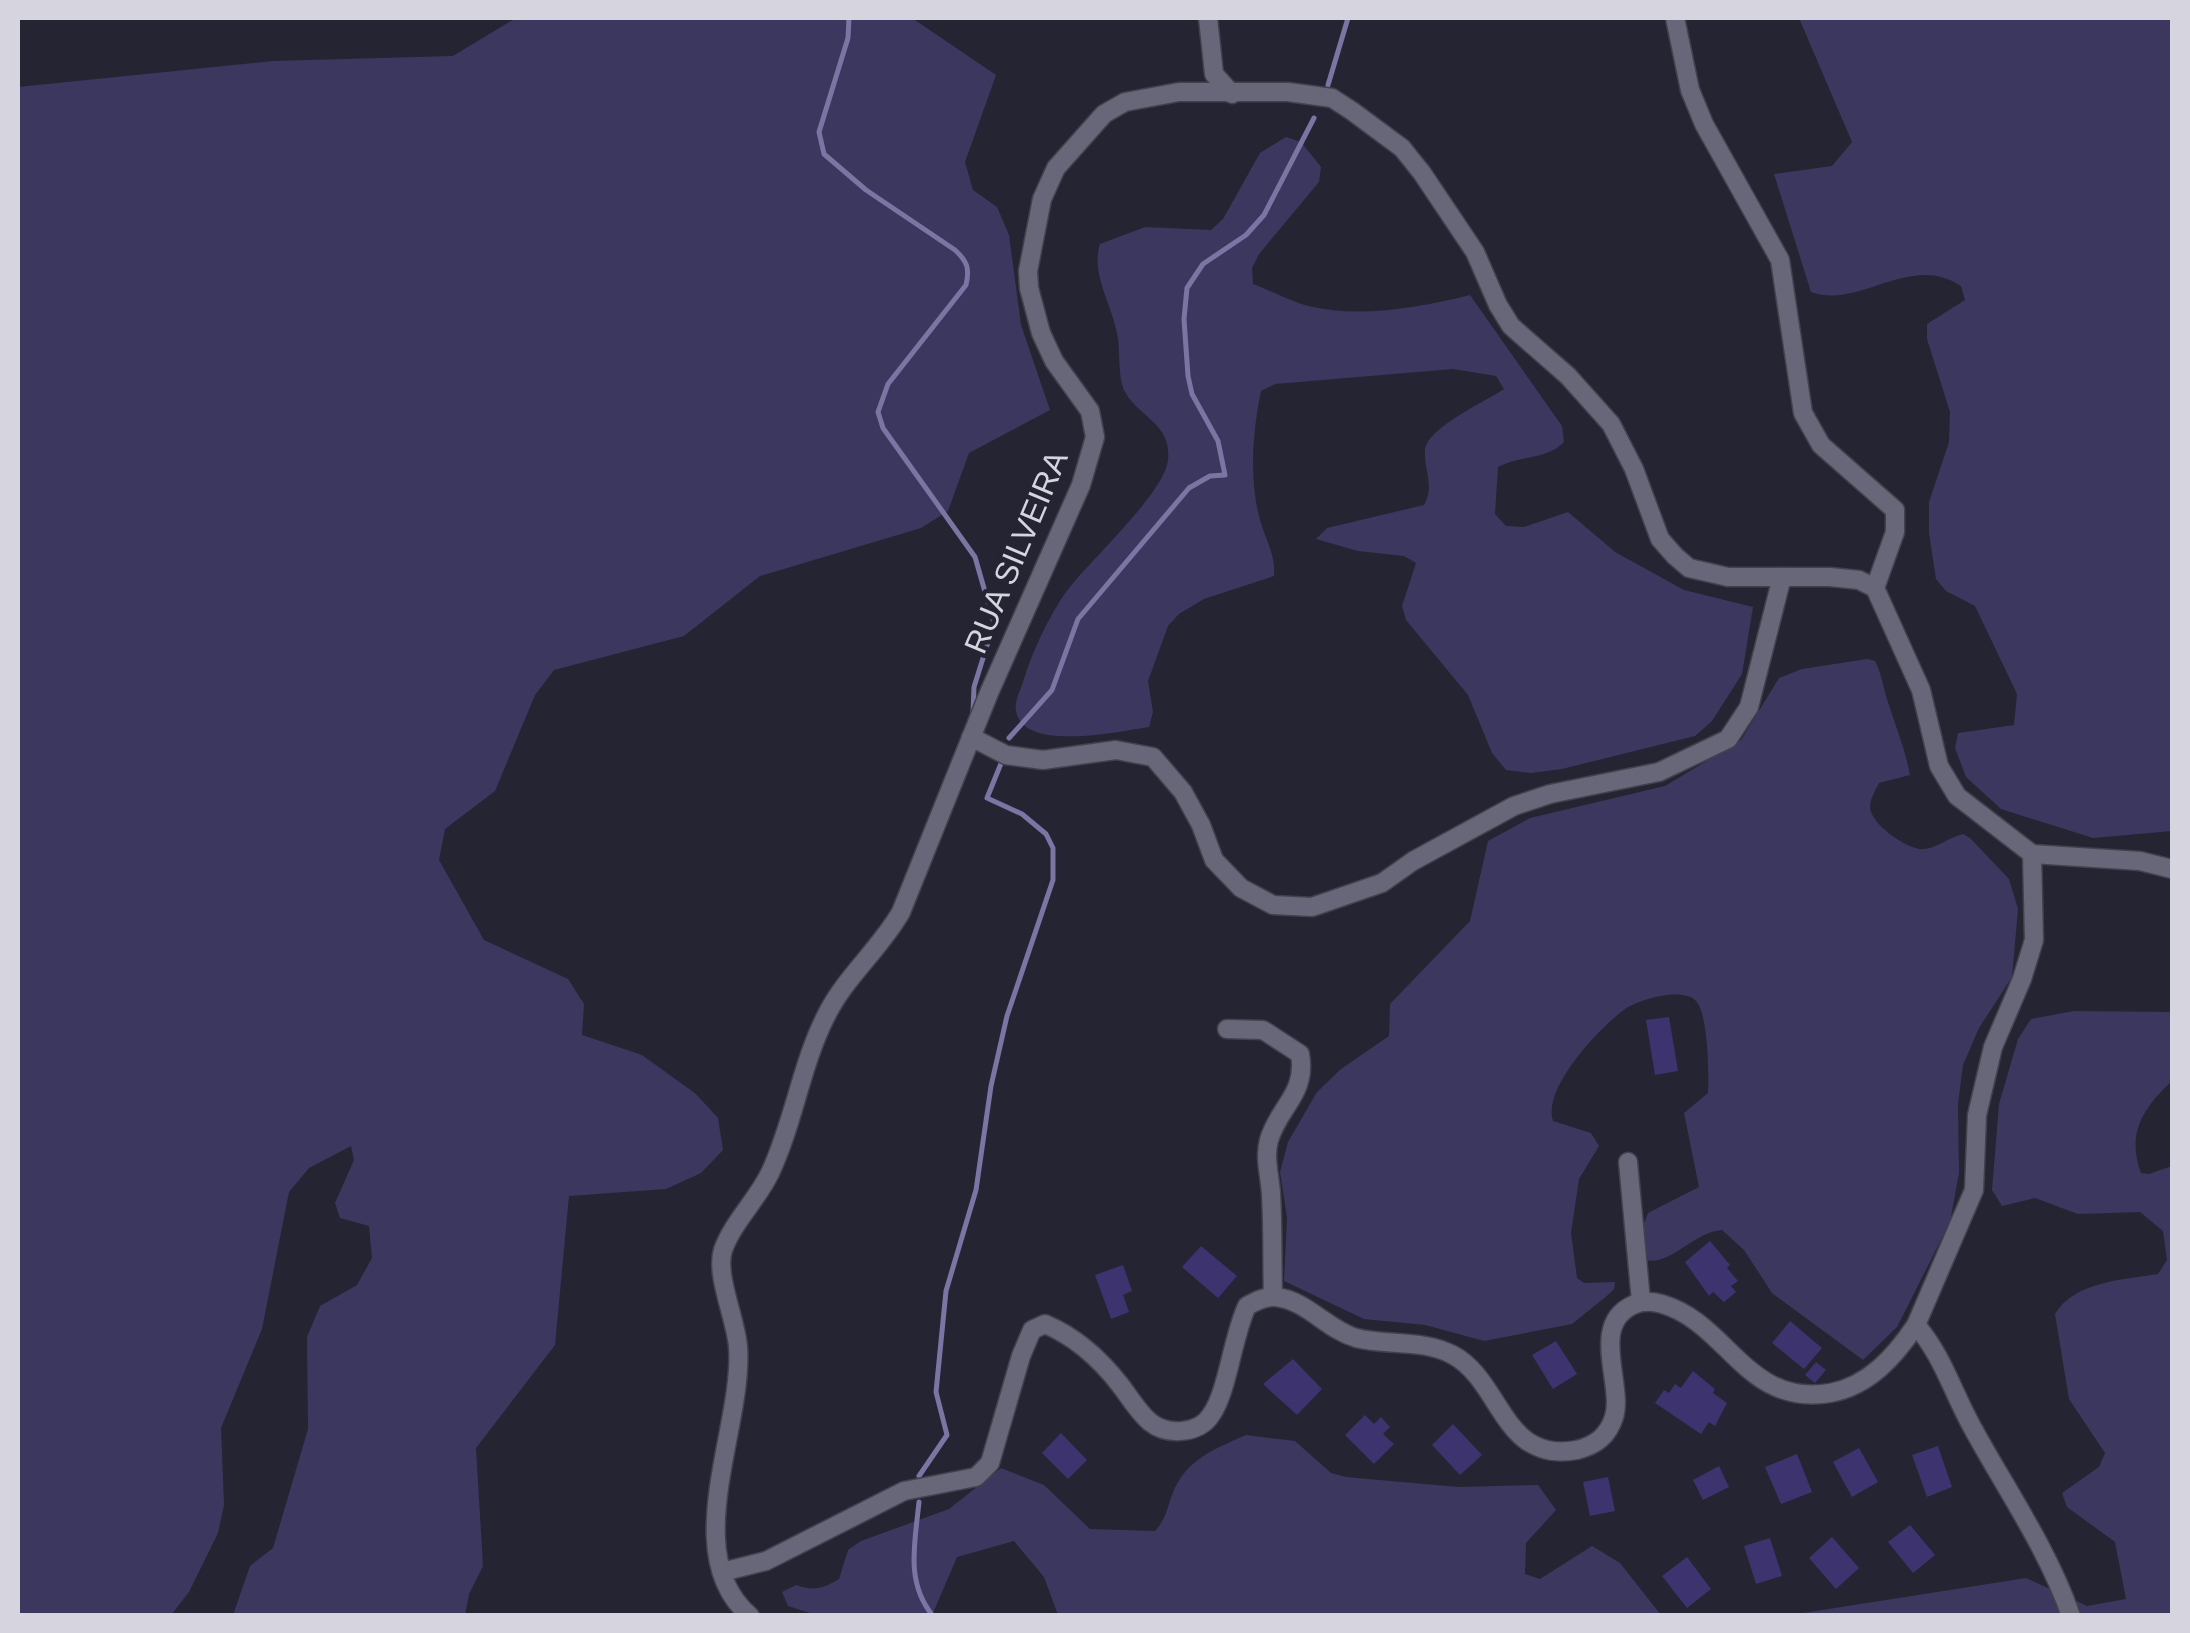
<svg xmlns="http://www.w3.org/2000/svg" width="2190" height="1633" font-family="Helvetica,sans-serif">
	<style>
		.green { fill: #3c375f }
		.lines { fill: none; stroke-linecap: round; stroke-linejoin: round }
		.stream { stroke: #7b75a4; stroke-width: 5 }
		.building { fill: #3d336f }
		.minor-casing { stroke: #42414d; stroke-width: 21 }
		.minor { stroke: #686779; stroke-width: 18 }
		.labels { text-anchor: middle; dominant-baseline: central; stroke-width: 9; stroke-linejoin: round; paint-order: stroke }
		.street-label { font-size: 32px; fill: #d5d4df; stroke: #252433 }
	</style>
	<rect width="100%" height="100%" fill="#252433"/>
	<g class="green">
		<polygon points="516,18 912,18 996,75 965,162 973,190 997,207 1009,235 1021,325 1050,410 969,453 948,511 921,528 760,576 684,636 554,670 535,695 495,791 445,829 439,860 484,940 568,979 584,1004 582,1035 642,1055 696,1094 718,1118 723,1150 701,1173 666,1189 569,1196 555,1345 476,1448 483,1566 469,1594 465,1615 233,1615 250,1566 273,1548 308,1429 307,1337 320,1306 357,1285 372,1258 369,1226 340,1218 335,1203 354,1160 351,1146 309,1168 289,1192 262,1329 221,1428 224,1505 218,1533 189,1592 171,1615 18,1615 18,87 273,61 453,56"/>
		<path d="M1799,18H2172V831L2093,838L2001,809L1966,777L1955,748L1958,733L2014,725L2017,694L1975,606L1946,591L1936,579L1929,533V502L1949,442L1950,412L1927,339V324L1965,300L1961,286C1909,252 1860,310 1811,292L1774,174L1832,166L1852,142Z"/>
		<path d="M1286,137L1301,142L1321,167L1319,182L1259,254L1252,268L1253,284C1272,291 1293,303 1313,307C1363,318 1421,307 1470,295L1562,426L1564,442C1547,460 1520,455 1498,467L1495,514L1506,526L1524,527L1568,512L1615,552L1684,590L1753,607L1742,674L1712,721L1695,736L1562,769L1531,773L1506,770L1492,753L1468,695L1406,620L1402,606L1416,563L1404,556L1358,551L1316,539L1327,528L1424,505C1435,485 1424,472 1425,451C1426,428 1485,402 1504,389L1496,376L1453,369L1275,384L1261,391C1253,430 1249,476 1259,516C1264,538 1276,553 1274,576L1204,599L1179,614L1168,626L1148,681L1153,712L1149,727C1121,731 1023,753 1016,711C1014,702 1020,691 1023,682C1032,652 1048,618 1066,592C1087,563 1165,493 1168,460C1172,424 1140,418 1125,392C1118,379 1120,354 1118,339C1114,307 1090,275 1100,244L1145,227L1211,230L1223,219L1260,153Z"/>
		<path d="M1867,659L1875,661C1882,674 1883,688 1888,702C1896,727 1905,749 1910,775L1879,783C1876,789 1870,799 1870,806C1869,823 1908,851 1925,849C1938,847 1950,837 1963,834L1970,838L2009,879L2018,909L2012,977L1979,1028L1963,1065L1958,1104L1959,1173L1950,1222L1897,1327L1863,1360L1772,1293L1744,1250L1722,1230C1694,1232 1670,1266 1646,1260L1642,1229L1648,1213L1699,1187L1684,1113L1708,1093C1709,1073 1708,1017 1697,1002C1685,986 1640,999 1625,1009C1600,1027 1542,1088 1553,1121L1591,1133L1599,1146L1579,1179L1571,1233L1577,1278L1584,1283L1615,1282L1614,1289L1608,1295L1572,1324L1484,1341L1425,1325L1364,1319L1284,1281L1287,1218L1280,1172L1288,1142L1317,1092L1341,1069L1389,1036L1390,1004L1470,921L1488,841L1530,818L1665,786L1741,740L1779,678L1802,669Z"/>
		<path d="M2074,1011L2172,1012V1081C2144,1107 2126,1133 2141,1173L2149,1174L2172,1166V1615L1784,1616L2026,1578L2087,1606L2126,1599L2115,1542L2067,1507L2062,1493L2099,1467L2105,1453L2069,1399L2055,1314C2075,1281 2123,1280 2158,1274L2167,1260L2163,1231L2140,1212L2078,1214L2035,1198L2002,1206L1992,1190L1999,1104L2018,1039L2031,1019Z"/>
		<path d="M1246,1435L1295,1441L1331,1473L1346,1477L1458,1487L1538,1485L1556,1510L1526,1543L1525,1574L1540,1579L1592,1546L1620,1563L1661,1615L1212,1616L1195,1613L1191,1616L1058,1615L1044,1577L1014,1541L957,1557L933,1613L927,1615H816L788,1606L782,1592L796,1585C813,1591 823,1589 839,1579L848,1550L861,1541L949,1509L1001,1468L1044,1485L1090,1529L1155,1531C1166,1519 1167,1509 1172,1495C1185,1459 1215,1449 1246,1435Z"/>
	</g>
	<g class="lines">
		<g class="stream">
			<path d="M849,18L848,38L819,132L824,154L866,190L955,250C967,261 970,268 966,285L888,384L878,412L883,428L975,557L994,623L974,687L973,712"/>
			<polyline points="1328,85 1348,18"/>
			<polyline points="1009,738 1052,690 1078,619 1189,488 1210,476 1225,475 1218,441 1192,394 1188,376 1184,319 1187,288 1203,264 1246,235 1264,215 1314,118"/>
			<polyline points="919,1476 947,1435 936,1392 946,1291 976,1190 991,1086 1007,1016 1053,880 1053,848 1046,834 1022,814 987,798 1002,761"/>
			<path d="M919,1502C915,1543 905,1582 933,1616"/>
		</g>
	</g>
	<g class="building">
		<polygon points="1669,1017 1678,1071 1655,1075 1646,1020"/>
		<polygon points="1710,1241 1730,1265 1727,1268 1738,1281 1731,1286 1736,1292 1724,1302 1713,1292 1709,1296 1685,1262"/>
		<polygon points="1201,1246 1237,1276 1218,1298 1182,1267"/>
		<polygon points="1123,1265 1132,1291 1123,1295 1129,1312 1111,1319 1095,1275"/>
		<polygon points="1790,1321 1822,1348 1804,1369 1772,1343"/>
		<polygon points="1556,1341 1577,1374 1553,1389 1532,1355"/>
		<polygon points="1293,1359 1322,1389 1297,1415 1263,1384"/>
		<polygon points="1816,1362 1826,1370 1815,1383 1805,1375"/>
		<polygon points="1693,1371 1715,1389 1713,1393 1727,1403 1715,1426 1709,1422 1701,1434 1655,1403 1664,1390 1669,1393 1675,1384 1681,1388"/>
		<polygon points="1365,1415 1374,1424 1381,1417 1390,1427 1383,1434 1394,1444 1374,1464 1345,1435"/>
		<polygon points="1453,1424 1482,1455 1460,1475 1432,1445"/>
		<polygon points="1061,1433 1087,1460 1068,1479 1042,1453"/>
		<polygon points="1938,1446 1952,1487 1927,1497 1912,1455"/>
		<polygon points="1859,1448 1878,1482 1852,1497 1833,1462"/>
		<polygon points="1797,1454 1812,1492 1781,1504 1765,1467"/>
		<polygon points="1719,1466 1729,1487 1703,1500 1693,1480"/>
		<polygon points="1608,1477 1615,1511 1590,1516 1583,1482"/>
		<polygon points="1910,1525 1935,1555 1913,1573 1888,1542"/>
		<polygon points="1832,1537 1859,1568 1836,1589 1809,1558"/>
		<polygon points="1770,1538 1782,1576 1756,1584 1744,1546"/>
		<polygon points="1687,1557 1711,1589 1687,1608 1662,1576"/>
	</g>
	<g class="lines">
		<defs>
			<g id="minor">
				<polyline points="1208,18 1214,74 1232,94"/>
				<polyline points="1675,18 1690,90 1704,124 1780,260 1803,413 1821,445 1895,510 1895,532 1875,588"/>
				<polyline points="1875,588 1921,690 1939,766 1957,796 2032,854 2140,861 2172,869"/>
				<polyline points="971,737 1006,755 1043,760 1116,750 1153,757 1183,792 1201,825 1214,860 1241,888 1273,905 1312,907 1382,883 1413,861 1514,806 1550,794 1659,772 1728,739 1749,707 1782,577"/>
				<path d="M2032,854L2034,940L2022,979L1993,1047L1977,1115L1974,1190L1916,1325C1942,1355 1952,1390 1971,1425C2005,1488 2047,1547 2071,1616"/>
				<path d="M1227,1029L1263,1030L1300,1054C1307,1094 1279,1106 1269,1140C1264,1158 1270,1176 1271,1194C1273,1228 1272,1262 1273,1296"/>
				<polyline points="1628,1162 1641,1301"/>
				<path d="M722,1572L766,1561L904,1491L976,1477L990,1463L1021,1356L1032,1330L1045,1324C1076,1337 1101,1360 1121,1386C1130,1398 1139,1413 1150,1422C1167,1436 1199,1434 1211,1415C1228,1391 1232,1338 1247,1306C1256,1301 1266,1296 1276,1297C1308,1301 1326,1329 1356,1338C1387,1346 1423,1339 1453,1355C1487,1373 1498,1420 1527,1441C1544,1452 1558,1453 1577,1450C1596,1445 1608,1436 1614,1417C1624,1385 1589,1325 1633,1305C1642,1301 1652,1301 1662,1304C1728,1323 1746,1407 1830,1393C1869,1386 1895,1356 1916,1325"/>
				<path d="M750,1616C677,1554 744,1427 738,1347C736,1319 715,1275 723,1250C733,1222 757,1200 770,1173C794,1122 801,1065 826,1016C845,977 880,949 901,912L989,693L1081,485L1095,437L1090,411L1054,361L1041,333L1029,288L1028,271L1042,199L1056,168L1104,114L1125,102L1179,92H1288L1332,98L1352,111L1402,148L1422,173L1475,252L1498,305L1511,326L1568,376L1611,424L1634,469L1660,539L1675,556L1689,568L1728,577H1830L1859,580L1875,588"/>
			</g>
		</defs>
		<use href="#minor" class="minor-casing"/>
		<use href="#minor" class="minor"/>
	</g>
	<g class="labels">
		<g class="street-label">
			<text transform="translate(1016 552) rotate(-67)">RUA SILVEIRA</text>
		</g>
	</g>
	<rect width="2190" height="1633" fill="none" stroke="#d5d4df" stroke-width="40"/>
</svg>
